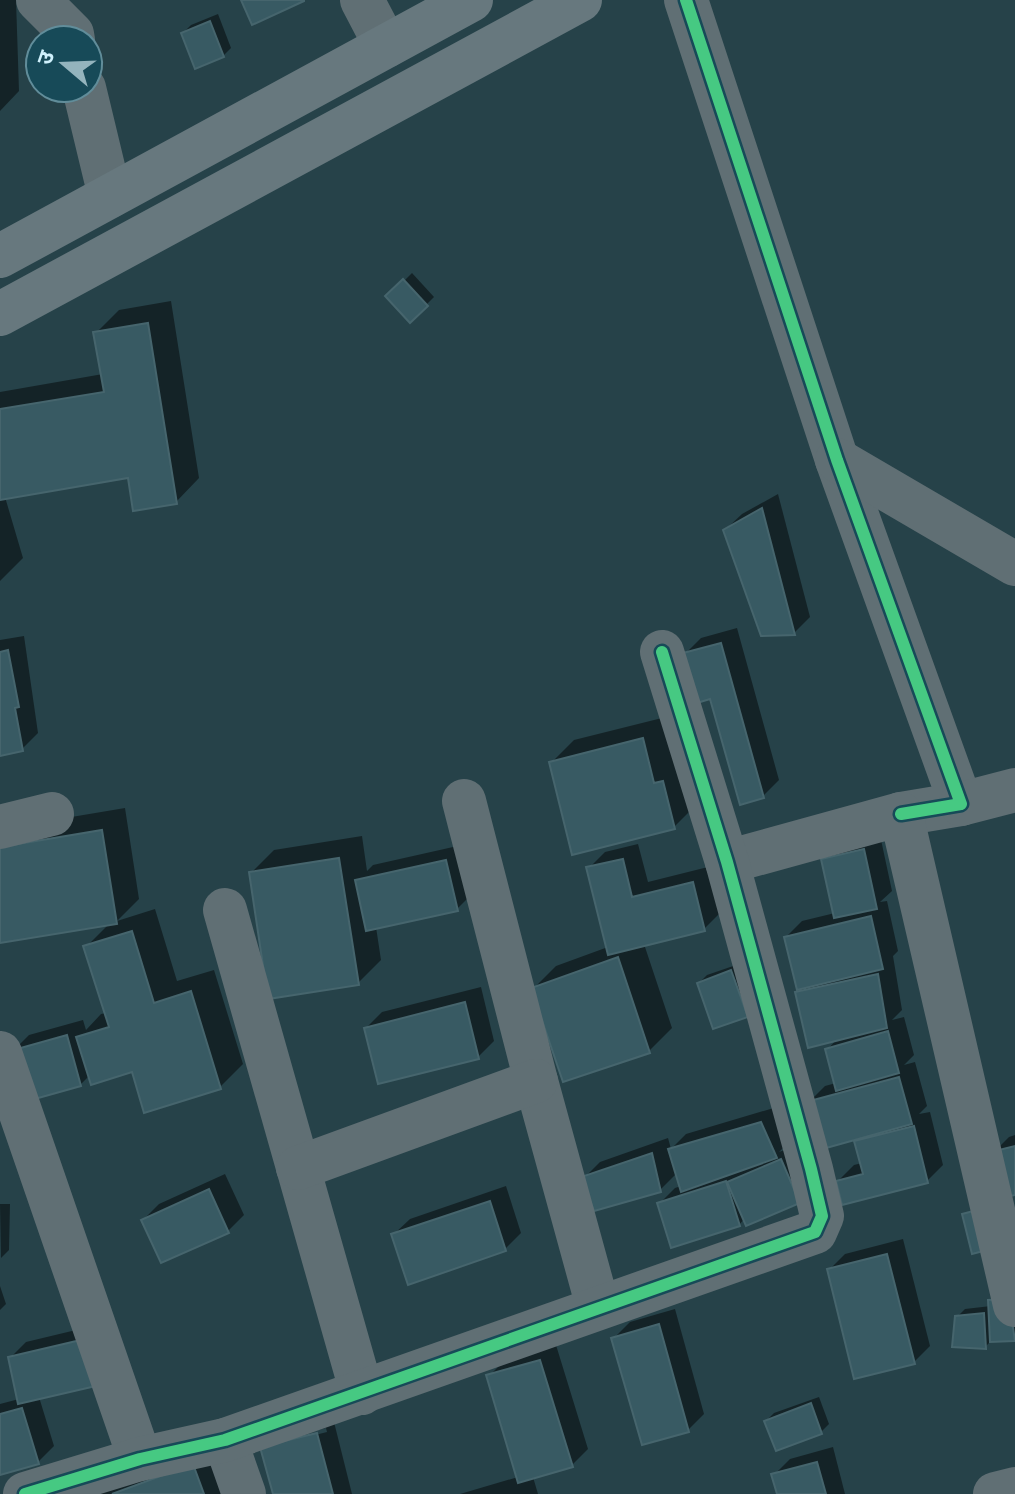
<svg xmlns="http://www.w3.org/2000/svg" width="1015" height="1494" font-family="Mulish,'Noto Sans Devanagari',sans-serif">
	<style>
		.shadow { fill: #0007; fill-rule: evenodd }
		.building { fill: #385a63; stroke: #46656d; stroke-width: 2 }
		.lines { fill: none; stroke-linecap: round; stroke-linejoin: round }
		.minor { stroke: #606f74; stroke-width: 44 }
		.secondary { stroke: #67787e; stroke-width: 44 }
		.cycleway-casing { stroke: #174a58; stroke-width: 17 }
		.cycleway { stroke: #46c982; stroke-width: 12 }
	</style>
	<rect width="100%" height="100%" fill="#264249"/>
	<g class="shadow">
		<polygon points="0,0 16,0 19,91 0,111"/>
		<polygon points="218,14 231,48 223,56 183,33 191,25"/>
		<polygon points="412,273 434,297 410,321 388,297"/>
		<polygon points="171,301 199,478 176,502 129,476 5,497 23,558 0,581 0,392 103,374 96,333 119,310"/>
		<polygon points="778,494 810,617 794,633 763,634 725,530 742,514"/>
		<polygon points="737,628 779,780 763,796 712,696 685,654 701,638"/>
		<polygon points="24,636 38,733 22,749 0,754 0,640"/>
		<polygon points="666,717 697,804 674,827 551,763 574,740"/>
		<polygon points="125,808 139,899 117,921 155,909 177,981 214,970 243,1064 220,1087 133,1070 90,1075 80,1085 12,1052 29,1035 83,1020 86,1030 101,1014 106,1013 86,947 110,923 0,941 0,829"/>
		<polygon points="880,835 892,891 880,902 887,901 898,951 893,956 902,1010 892,1020 904,1017 914,1055 904,1065 915,1062 927,1106 919,1114 930,1112 943,1165 927,1181 838,1181 854,1165 862,1163 855,1138 809,1102 825,1086 836,1083 827,1050 838,1038 797,993 804,986 786,937 802,921 835,913 823,860 839,844"/>
		<polygon points="362,836 367,871 373,865 462,845 473,893 457,909 376,927 381,960 358,983 251,873 274,850"/>
		<polygon points="638,844 648,882 708,867 720,913 704,929 644,944 672,1028 649,1051 533,989 556,966 608,947 589,868 605,852"/>
		<polygon points="739,964 754,1008 699,983 707,975"/>
		<polygon points="481,987 494,1041 478,1057 366,1028 382,1012"/>
		<polygon points="777,1107 791,1140 779,1152 798,1145 814,1185 745,1218 739,1225 659,1204 675,1188 681,1186 677,1173 660,1190 584,1178 600,1162 668,1138 671,1149 686,1134"/>
		<polygon points="1015,1135 1015,1193 993,1153 1009,1137"/>
		<polygon points="225,1174 244,1215 228,1231 143,1220 159,1204"/>
		<polygon points="506,1186 521,1233 505,1249 393,1235 410,1219"/>
		<polygon points="0,1204 10,1204 9,1250 1,1258"/>
		<polygon points="903,1239 930,1346 914,1362 829,1270 845,1254"/>
		<polygon points="0,1286 6,1304 0,1310"/>
		<polygon points="1015,1292 1015,1339 992,1340 985,1347 957,1317 965,1309 991,1306 990,1300 998,1293"/>
		<polygon points="675,1309 704,1414 688,1430 614,1338 630,1322"/>
		<polygon points="101,1324 39,1397 54,1446 38,1462 0,1473 0,1404 19,1399 10,1358 26,1342"/>
		<polygon points="556,1345 588,1449 572,1465 533,1477 538,1494 460,1494 518,1477 489,1376 505,1360"/>
		<polygon points="819,1397 829,1424 821,1432 777,1449 766,1421 774,1413"/>
		<path d="M333,1418L352,1494H275L263,1447L279,1431ZM326,1428L327,1432L279,1444V1440Z"/>
		<polygon points="216,1443 234,1494 98,1494"/>
		<polygon points="833,1447 845,1494 779,1494 774,1475 790,1459"/>
	</g>
	<g class="building">
		<polygon points="241,0 304,0 304,1 252,25"/>
		<polygon points="210,21 224,57 195,69 181,33"/>
		<polygon points="403,279 428,306 410,323 385,296"/>
		<polygon points="148,323 177,504 133,511 128,478 0,500 0,409 104,392 93,332"/>
		<polygon points="762,508 795,635 761,636 723,530"/>
		<polygon points="721,643 764,798 740,805 710,699 697,703 683,653"/>
		<polygon points="8,650 19,707 15,708 23,751 0,756 0,652"/>
		<polygon points="643,738 654,783 663,781 675,829 572,855 549,762"/>
		<polygon points="102,830 117,924 0,943 0,847"/>
		<polygon points="864,849 877,909 834,918 821,859"/>
		<polygon points="339,858 359,985 268,999 249,872"/>
		<polygon points="623,859 632,897 693,882 705,931 608,955 586,867"/>
		<polygon points="446,860 458,911 366,931 355,880"/>
		<polygon points="871,916 883,969 797,990 784,937"/>
		<polygon points="132,931 154,1003 191,991 221,1089 144,1113 132,1072 91,1085 76,1037 109,1027 83,946"/>
		<polygon points="618,957 650,1053 563,1082 531,988"/>
		<polygon points="731,970 748,1017 713,1029 697,983"/>
		<polygon points="878,974 887,1028 808,1048 795,992"/>
		<polygon points="465,1002 479,1059 378,1084 364,1028"/>
		<polygon points="888,1031 899,1073 836,1091 825,1049"/>
		<polygon points="67,1035 81,1086 24,1102 10,1051"/>
		<polygon points="899,1077 912,1124 819,1150 806,1102"/>
		<polygon points="761,1122 777,1158 681,1192 668,1149"/>
		<polygon points="914,1126 928,1183 842,1205 836,1181 863,1174 854,1141"/>
		<polygon points="1015,1146 1015,1195 1001,1198 991,1152"/>
		<polygon points="652,1153 661,1192 594,1211 581,1177"/>
		<polygon points="781,1159 800,1203 746,1226 727,1182"/>
		<polygon points="726,1181 740,1226 671,1248 657,1203"/>
		<polygon points="209,1189 229,1233 161,1263 141,1220"/>
		<polygon points="490,1201 506,1251 408,1285 391,1234"/>
		<polygon points="981,1209 991,1249 972,1254 962,1214"/>
		<polygon points="887,1254 915,1364 854,1379 827,1269"/>
		<polygon points="1009,1299 1015,1341 990,1342 988,1300"/>
		<polygon points="984,1313 986,1349 952,1347 955,1316"/>
		<polygon points="659,1324 689,1432 642,1445 611,1338"/>
		<polygon points="85,1339 96,1386 18,1404 8,1357"/>
		<polygon points="540,1360 573,1467 518,1483 486,1375"/>
		<polygon points="811,1403 822,1434 776,1451 764,1421"/>
		<polygon points="22,1408 39,1464 0,1475 0,1414"/>
		<polygon points="317,1433 333,1494 273,1494 260,1447"/>
		<polygon points="817,1462 826,1494 777,1494 771,1474"/>
		<polygon points="193,1464 204,1494 112,1494"/>
	</g>
	<g class="lines">
		<g class="minor">
			<polyline points="38,0 72,34 73,40"/>
			<polyline points="362,0 386,46"/>
			<polyline points="686,0 837,460 961,804 901,814"/>
			<polyline points="84,88 110,196"/>
			<polyline points="837,460 1015,564"/>
			<polyline points="464,801 536,1081 598,1307"/>
			<polyline points="961,804 1015,790"/>
			<polyline points="0,827 52,814"/>
			<polyline points="727,862 901,814 1015,1305"/>
			<polyline points="225,910 362,1393"/>
			<polyline points="0,1053 140,1459"/>
			<polyline points="298,1168 536,1081"/>
			<polyline points="225,1440 244,1494"/>
			<polyline points="25,1494 140,1459 225,1440 815,1232 822,1216 811,1169 727,862 662,652"/>
			<polyline points="995,1494 1015,1489"/>
		</g>
		<g class="secondary">
			<polyline points="0,256 471,0"/>
			<polyline points="0,314 580,0"/>
		</g>
		<defs>
			<g id="cycleway">
				<polyline points="686,0 837,460 961,804 901,814"/>
				<polyline points="25,1494 140,1459 225,1440 815,1232 822,1216 811,1169 727,862 662,652"/>
			</g>
		</defs>
		<use href="#cycleway" class="cycleway-casing"/>
		<use href="#cycleway" class="cycleway"/>
	</g>
	<g transform="translate(64 64) rotate(289)"><circle r="38" fill="#174a58" stroke="#618d9a" stroke-width="2"/>
	<path d="M0-6L14 30L0 20L-14 30Z" fill="#94b4bd"/>
	<text y="-12" font-size="22" font-weight="bold" text-anchor="middle" fill="#cff1fc">उ</text>
	</g>
</svg>
